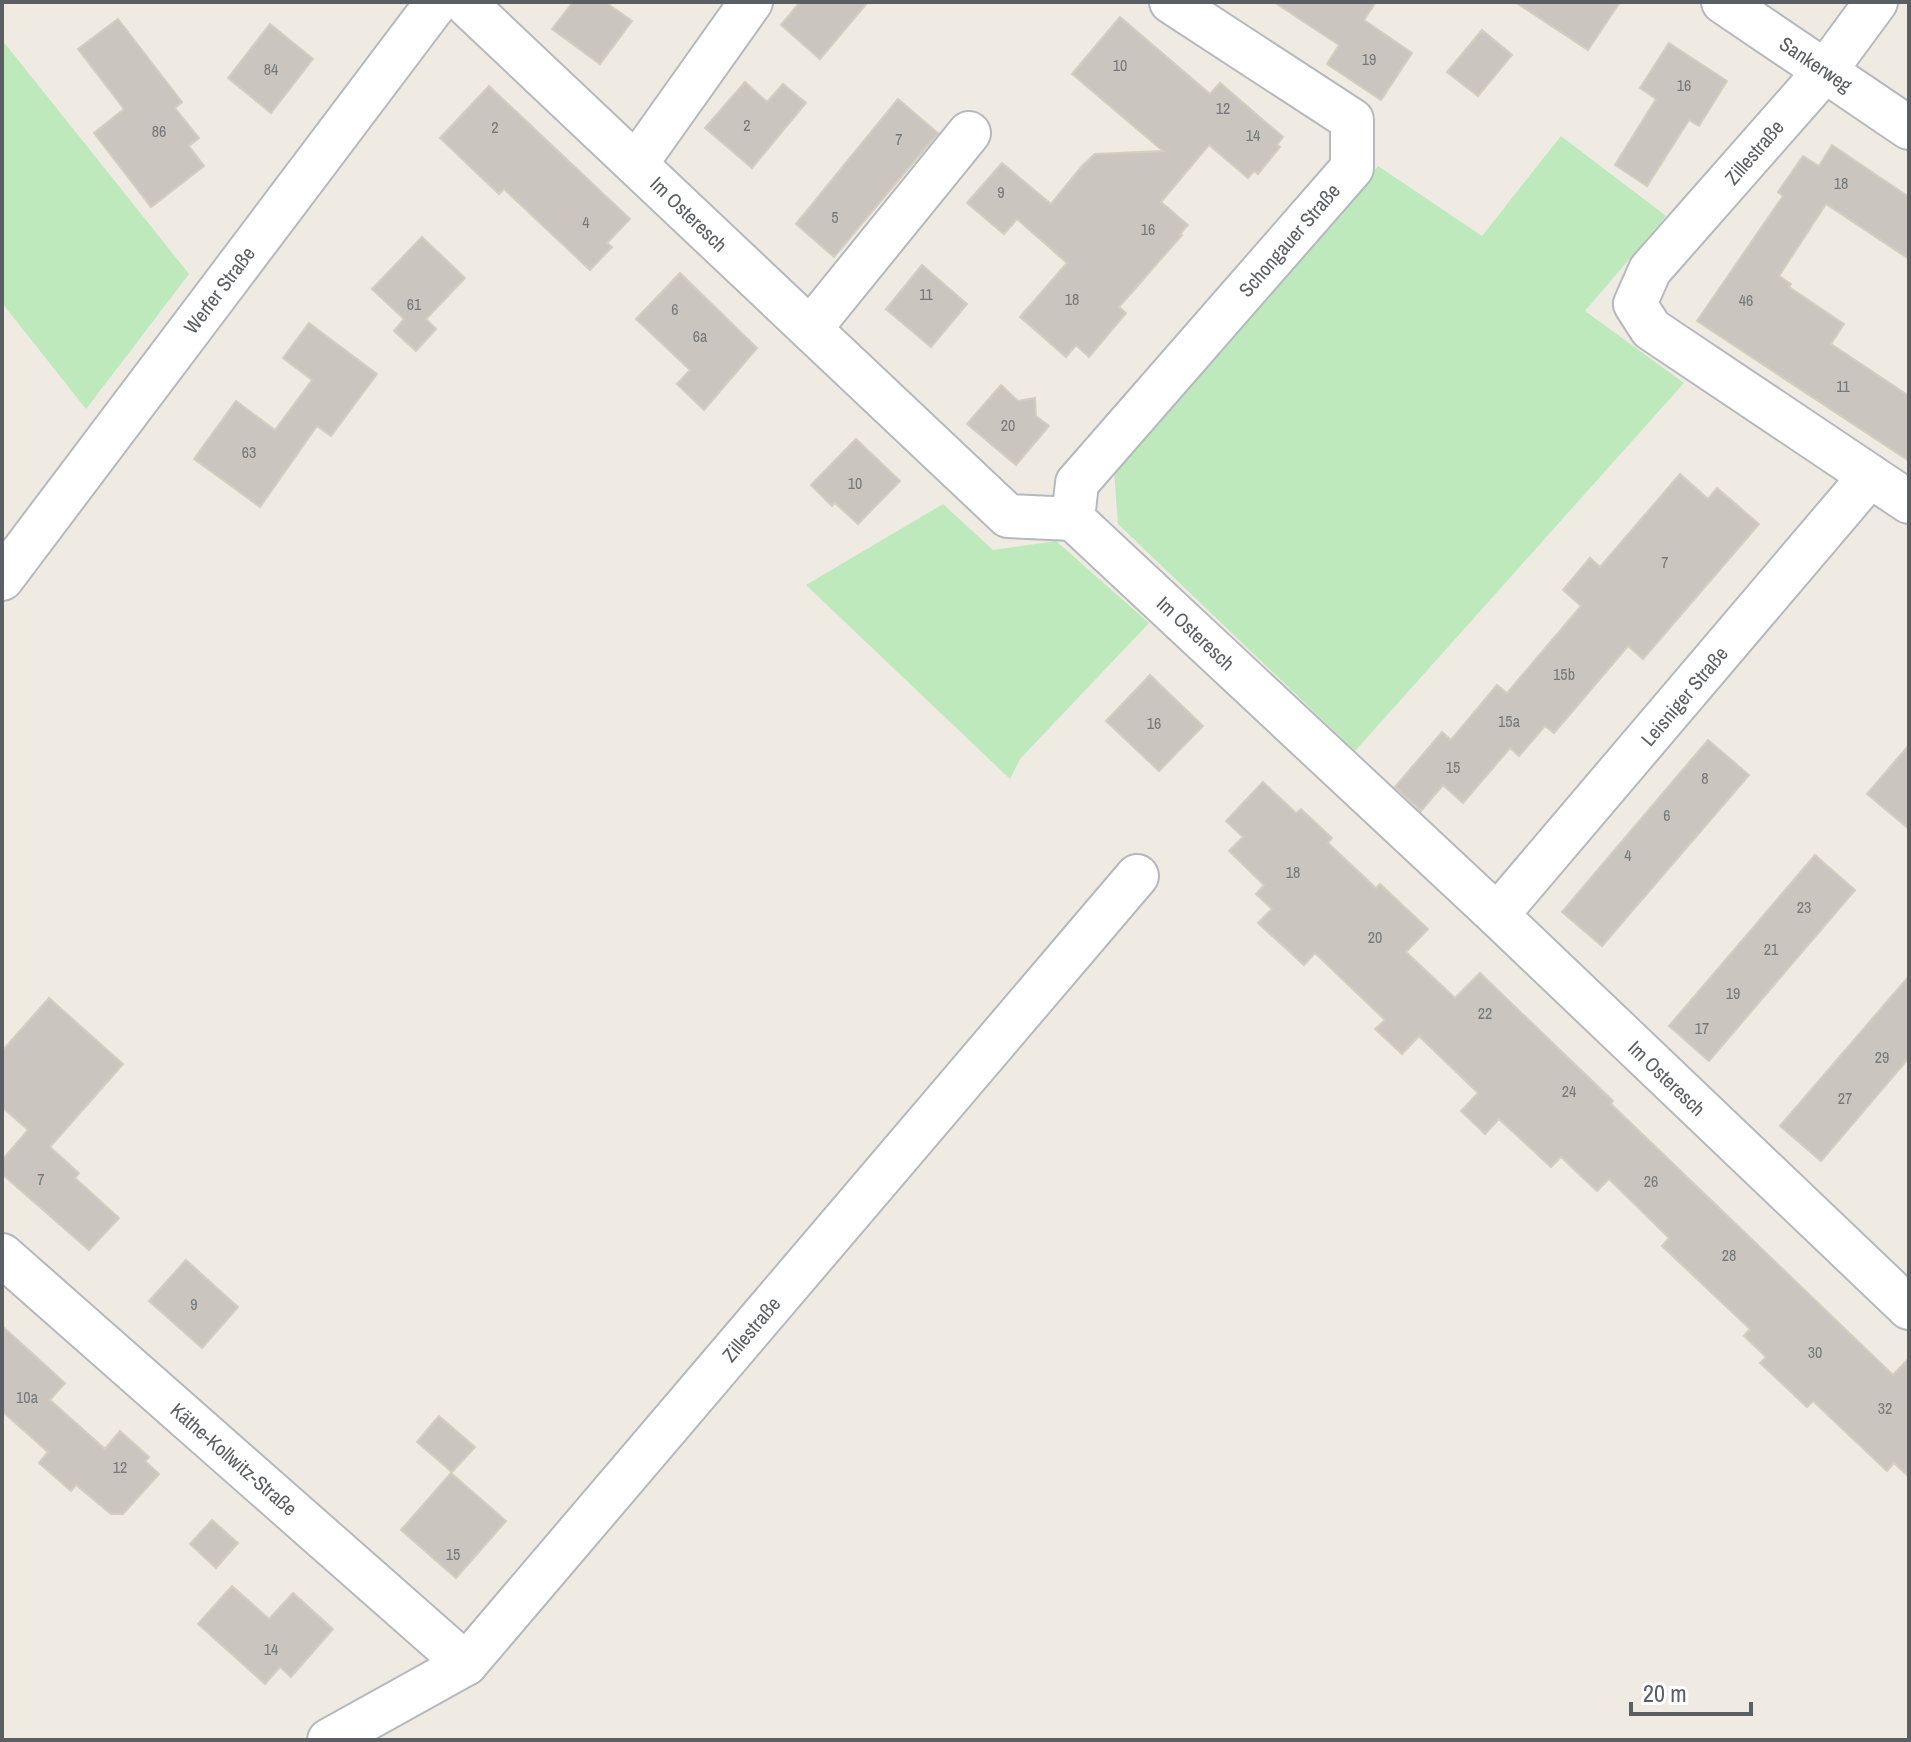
<svg xmlns="http://www.w3.org/2000/svg" width="1911" height="1742" font-family="'Archivo Narrow',sans-serif">
	<style>
		.green { fill: #bde9bc }
		.building { fill: #cac6bf; stroke: #d4cdc0; stroke-width: 2 }
		.lines { fill: none; stroke-linecap: round; stroke-linejoin: round }
		.minor-casing { stroke: #b5b9be; stroke-width: 46 }
		.minor { stroke: #fff; stroke-width: 42 }
		.labels { text-anchor: middle; dominant-baseline: central; stroke-width: 6; stroke-linejoin: round; paint-order: stroke }
		.number-label { font-size: 16px; fill: #76797b }
		.street-label { font-size: 20px; fill: #5a5f64; stroke: #fff }
	</style>
	<rect width="100%" height="100%" fill="#efebe2"/>
	<g class="green">
		<polygon points="2,40 189,274 86,409 2,303"/>
		<polygon points="1561,136 1666,216 1585,311 1684,383 1355,751 1118,524 1114,471 1378,166 1482,236"/>
		<polygon points="943,504 993,550 1056,541 1149,623 1020,759 1010,779 806,585"/>
	</g>
	<g class="building">
		<polygon points="573,2 605,2 632,21 600,64 552,29"/>
		<polygon points="800,2 868,2 820,59 781,25"/>
		<polygon points="1274,2 1376,2 1364,20 1412,53 1381,100 1327,64 1339,45"/>
		<polygon points="1515,2 1620,2 1588,50"/>
		<polygon points="1120,17 1210,94 1220,83 1283,137 1277,145 1280,147 1258,174 1254,171 1248,178 1209,145 1161,202 1188,225 1180,234 1182,235 1119,307 1126,313 1089,357 1076,345 1066,357 1020,317 1067,263 1017,219 1004,234 967,203 1002,163 1051,204 1082,166 1095,154 1163,151 1072,74"/>
		<polygon points="118,19 182,102 175,108 199,138 189,146 204,166 151,207 94,133 124,109 78,49"/>
		<polygon points="270,24 313,59 271,113 228,78"/>
		<polygon points="1482,30 1512,55 1478,96 1447,72"/>
		<polygon points="1669,43 1727,81 1699,126 1689,120 1647,186 1615,165 1656,99 1640,88"/>
		<polygon points="745,82 767,102 783,84 806,103 752,168 705,128"/>
		<polygon points="489,86 630,219 607,243 612,247 590,270 504,189 499,194 440,138"/>
		<polygon points="898,99 938,133 834,257 796,224"/>
		<polygon points="1832,145 1909,197 1909,259 1826,204 1779,276 1791,284 1789,287 1844,324 1831,344 1909,396 1909,461 1697,321 1783,196 1778,192 1803,156 1819,166"/>
		<polygon points="422,237 465,278 426,319 436,329 416,351 394,331 404,319 372,289"/>
		<polygon points="922,265 967,304 931,347 886,309"/>
		<polygon points="680,273 757,348 704,410 677,384 690,370 636,319"/>
		<polygon points="309,323 377,374 331,436 317,426 260,507 194,459 236,401 275,430 312,380 283,358"/>
		<polygon points="1001,385 1018,401 1035,398 1036,416 1049,426 1016,465 967,424"/>
		<polygon points="856,439 900,481 858,524 835,503 832,506 811,485"/>
		<polygon points="1680,474 1708,499 1717,488 1759,524 1643,659 1628,646 1554,733 1545,726 1519,756 1510,748 1463,803 1443,785 1421,811 1395,787 1442,732 1451,740 1497,685 1507,693 1581,606 1563,590 1590,558 1600,567"/>
		<polygon points="1150,675 1203,726 1159,771 1106,721"/>
		<polygon points="1708,740 1749,775 1602,946 1562,912"/>
		<polygon points="1909,745 1909,829 1867,794"/>
		<polygon points="1263,782 1296,813 1301,809 1332,838 1328,843 1376,888 1380,884 1428,929 1406,952 1455,998 1480,973 1613,1101 1611,1104 1893,1375 1909,1358 1909,1477 1894,1463 1887,1471 1813,1401 1807,1407 1760,1363 1766,1357 1744,1336 1750,1329 1662,1246 1669,1238 1609,1179 1597,1191 1561,1157 1551,1167 1499,1119 1485,1134 1461,1111 1478,1093 1419,1036 1402,1054 1375,1029 1385,1020 1315,953 1304,965 1258,923 1272,909 1256,894 1264,885 1229,851 1243,837 1226,821"/>
		<polygon points="1815,855 1855,890 1709,1061 1669,1026"/>
		<polygon points="1909,976 1909,1058 1821,1161 1780,1126"/>
		<polygon points="49,998 123,1064 50,1147 79,1173 75,1178 119,1218 89,1250 2,1174 2,1160 28,1130 2,1107 2,1051"/>
		<polygon points="186,1260 238,1307 202,1348 149,1301"/>
		<polygon points="2,1326 65,1383 50,1400 105,1449 120,1431 149,1457 145,1461 159,1474 123,1514 111,1514 76,1485 71,1491 39,1463 48,1452 2,1411"/>
		<polygon points="439,1416 475,1447 452,1472 417,1442"/>
		<polygon points="451,1473 506,1521 456,1578 401,1530"/>
		<polygon points="212,1520 238,1543 216,1568 190,1544"/>
		<polygon points="232,1586 269,1619 293,1593 333,1629 291,1677 280,1667 265,1684 198,1624"/>
	</g>
	<g class="lines">
		<defs>
			<g id="minor">
				<polyline points="464,2 1008,516 1073,519 1497,915 1909,1308"/>
				<polyline points="1723,2 1909,128"/>
				<polyline points="1876,2 1826,70 1650,270 1635,304 1651,329 1909,502"/>
				<polyline points="636,164 751,2"/>
				<polyline points="810,329 969,133"/>
				<polyline points="1073,519 1077,483 1352,168 1352,120 1171,2"/>
				<polyline points="2,579 437,2"/>
				<polyline points="1497,915 1870,476"/>
				<polyline points="2,1255 466,1664"/>
				<polyline points="329,1740 466,1664 1137,876"/>
			</g>
		</defs>
		<use href="#minor" class="minor-casing"/>
		<use href="#minor" class="minor"/>
	</g>
	<g class="labels">
		<g class="number-label">
			<text x="1369" y="59">19</text>
			<text x="1120" y="65">10</text>
			<text x="271" y="69">84</text>
			<text x="1684" y="85">16</text>
			<text x="1223" y="108">12</text>
			<text x="747" y="125">2</text>
			<text x="495" y="127">2</text>
			<text x="159" y="131">86</text>
			<text x="1253" y="135">14</text>
			<text x="899" y="139">7</text>
			<text x="1841" y="183">18</text>
			<text x="1001" y="192">9</text>
			<text x="835" y="217">5</text>
			<text x="586" y="222">4</text>
			<text x="1148" y="229">16</text>
			<text x="926" y="294">11</text>
			<text x="1072" y="299">18</text>
			<text x="1746" y="300">46</text>
			<text x="414" y="304">61</text>
			<text x="675" y="309">6</text>
			<text x="700" y="336">6a</text>
			<text x="1843" y="386">11</text>
			<text x="1008" y="425">20</text>
			<text x="249" y="452">63</text>
			<text x="855" y="483">10</text>
			<text x="1665" y="562">7</text>
			<text x="1564" y="674">15b</text>
			<text x="1509" y="721">15a</text>
			<text x="1154" y="723">16</text>
			<text x="1453" y="767">15</text>
			<text x="1705" y="778">8</text>
			<text x="1667" y="815">6</text>
			<text x="1628" y="855">4</text>
			<text x="1293" y="872">18</text>
			<text x="1804" y="907">23</text>
			<text x="1375" y="937">20</text>
			<text x="1771" y="949">21</text>
			<text x="1733" y="993">19</text>
			<text x="1485" y="1013">22</text>
			<text x="1702" y="1028">17</text>
			<text x="1882" y="1057">29</text>
			<text x="1569" y="1091">24</text>
			<text x="1845" y="1098">27</text>
			<text x="41" y="1179">7</text>
			<text x="1651" y="1181">26</text>
			<text x="1729" y="1255">28</text>
			<text x="194" y="1304">9</text>
			<text x="1815" y="1352">30</text>
			<text x="27" y="1397">10a</text>
			<text x="1885" y="1408">32</text>
			<text x="120" y="1467">12</text>
			<text x="453" y="1554">15</text>
			<text x="271" y="1649">14</text>
		</g>
		<g class="street-label">
			<text transform="translate(1816 64) rotate(34)">Sankerweg</text>
			<text transform="translate(1754 152) rotate(-49)">Zillestraße</text>
			<text transform="translate(689 214) rotate(44)">Im Osteresch</text>
			<text transform="translate(1289 240) rotate(-49)">Schongauer Straße</text>
			<text transform="translate(219 290) rotate(-53)">Werfer Straße</text>
			<text transform="translate(1196 633) rotate(43)">Im Osteresch</text>
			<text transform="translate(1684 696) rotate(-50)">Leisniger Straße</text>
			<text transform="translate(1667 1078) rotate(44)">Im Osteresch</text>
			<text transform="translate(751 1329) rotate(-50)">Zillestraße</text>
			<text transform="translate(234 1459) rotate(41)">Käthe-Kollwitz-Straße</text>
		</g>
	</g>
	<rect width="1911" height="1742" fill="none" stroke="#5a5f64" stroke-width="8"/>
	<path d="M1631 1702v12h120v-12" fill="none" stroke="#5a5f64" stroke-width="4"/>
	<text x="1643" y="1702" font-size="24" fill="#5a5f64" stroke="#ffffff" stroke-width="6" paint-order="stroke">20 m</text>
</svg>
